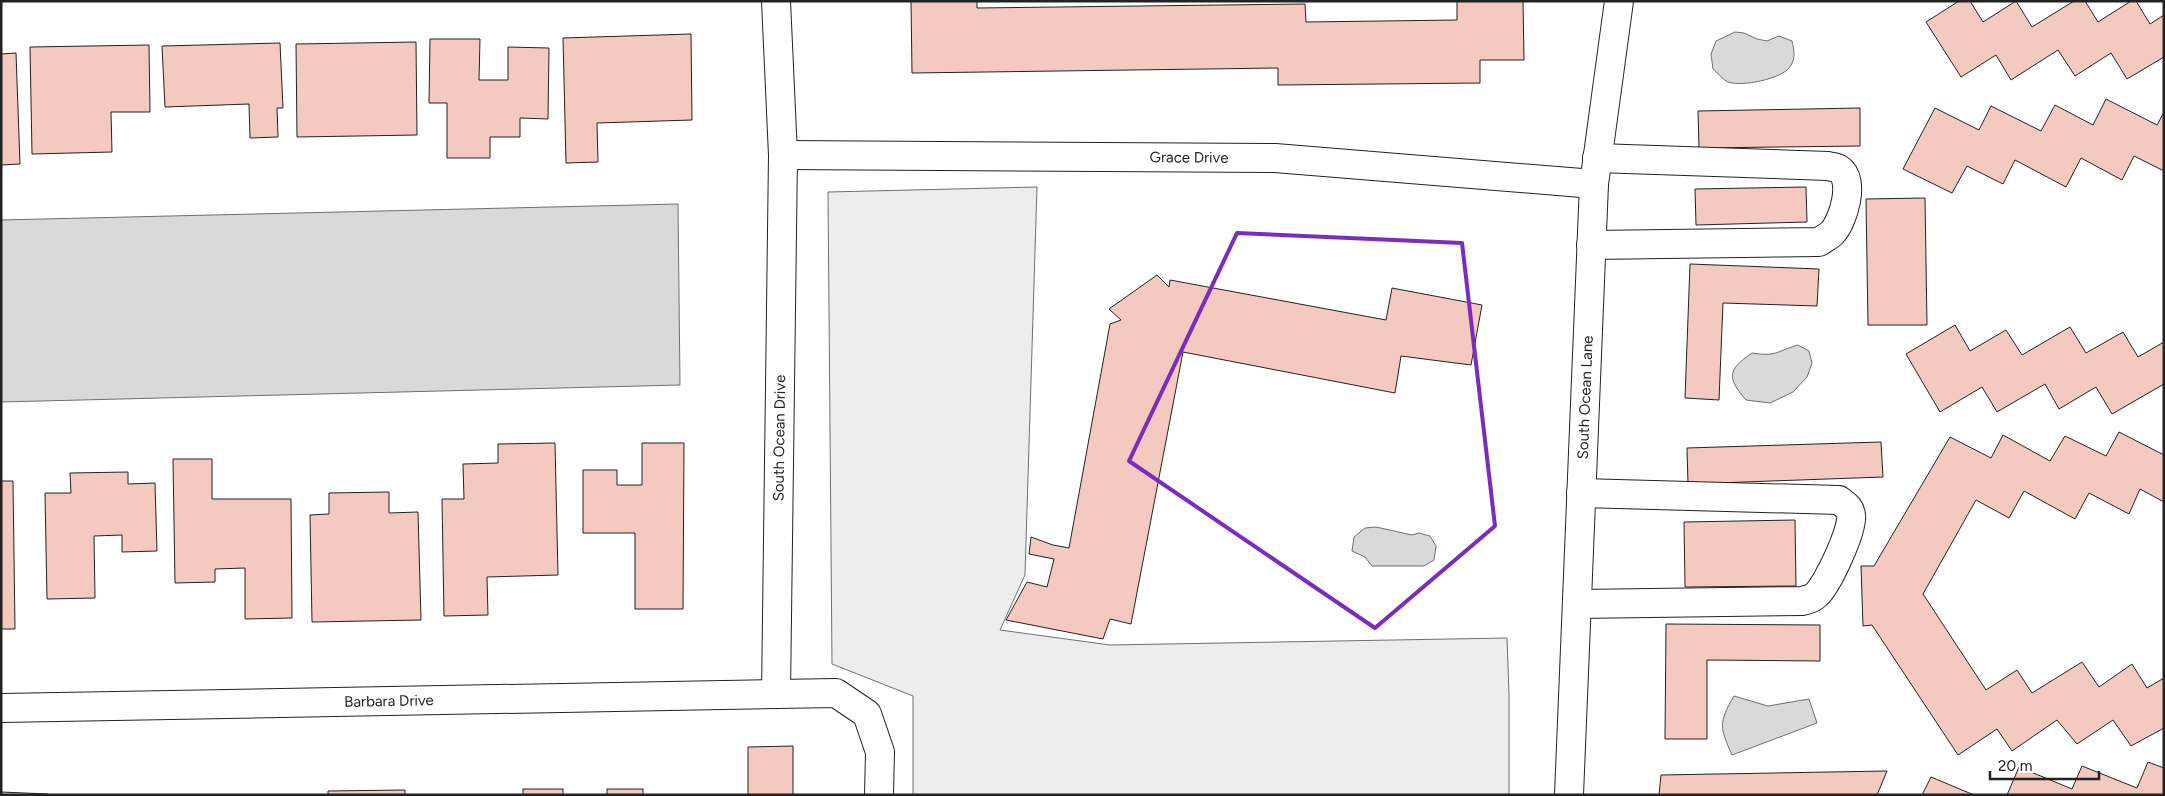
<svg xmlns="http://www.w3.org/2000/svg" width="2165" height="796" font-family="Figtree,sans-serif">
	<style>
		.parking { fill: #ededed; stroke: #6f6f6f }
		.water { fill: #d9d9d9; stroke: #6f6f6f }
		.building { fill: #f3c9c0; stroke: #222 }
		.lines { fill: none; stroke-linecap: round; stroke-linejoin: round }
		.minor-casing { stroke: #222; stroke-width: 30 }
		.minor { stroke: #fff; stroke-width: 28 }
		.marked { fill: none; stroke: #7b2cbf; stroke-width: 4; stroke-linejoin: round }
		.labels { text-anchor: middle; dominant-baseline: central; stroke-width: 4; stroke-linejoin: round; paint-order: stroke }
		.street-label { font-size: 15px; fill: #222; stroke: #fff }
	</style>
	<rect width="100%" height="100%" fill="#fff"/>
	<polygon class="parking" points="1037,187 1025,575 1000,630 1110,645 1507,638 1509,694 1509,795 913,795 913,696 832,664 828,192"/>
	<g class="water">
		<path d="M1735,32L1744,33L1757,39L1767,41L1779,36L1792,41C1794,50 1796,58 1790,67C1781,79 1742,87 1728,82C1723,80 1717,72 1713,69L1711,54L1716,41Z"/>
		<polygon points="678,204 680,385 1,402 1,220"/>
		<path d="M1798,345L1809,351L1812,363L1807,377L1793,392L1770,403L1746,400C1727,378 1727,370 1752,353C1777,357 1777,351 1798,345Z"/>
		<polygon points="1376,527 1412,535 1419,533 1430,536 1436,546 1434,560 1424,566 1372,566 1365,557 1352,551 1354,537 1365,528"/>
		<path d="M1734,696L1768,706L1809,699L1817,723L1732,755C1720,728 1718,723 1734,696Z"/>
	</g>
	<g class="building">
		<polygon points="911,1 977,1 977,8 1305,4 1306,22 1457,20 1457,1 1523,1 1524,60 1480,60 1480,83 1278,85 1278,68 912,73"/>
		<polygon points="1959,1 1970,1 1983,22 2016,1 2032,27 2074,1 2085,1 2098,22 2131,1 2136,1 2150,24 2164,15 2164,57 2127,79 2111,53 2075,76 2058,50 2011,80 1996,55 1961,77 1926,22"/>
		<polygon points="691,34 692,120 597,123 598,162 566,163 563,38"/>
		<polygon points="430,39 480,39 479,80 508,80 508,47 549,48 548,119 520,118 520,137 490,137 490,158 447,158 447,103 429,103"/>
		<polygon points="416,42 417,135 297,137 296,44"/>
		<polygon points="280,43 283,108 277,108 278,137 250,138 249,104 165,107 162,46"/>
		<polygon points="149,45 150,112 111,112 112,152 32,154 30,47"/>
		<polygon points="16,53 20,164 1,165 1,54"/>
		<polygon points="2106,99 2157,125 2164,112 2164,171 2134,156 2122,180 2081,158 2066,187 2015,160 2003,184 1967,166 1952,193 1903,169 1935,108 1979,130 1991,106 2041,131 2055,105 2093,125"/>
		<polygon points="1860,108 1860,146 1699,148 1698,111"/>
		<polygon points="1806,187 1807,222 1696,225 1695,189"/>
		<polygon points="1925,198 1927,325 1868,325 1866,199"/>
		<polygon points="1690,264 1819,269 1817,306 1723,303 1719,400 1685,398"/>
		<polygon points="1157,275 1169,287 1170,280 1386,320 1392,288 1482,305 1471,365 1401,356 1395,393 1183,352 1131,624 1110,619 1103,639 1006,620 1027,582 1047,587 1054,559 1029,554 1031,537 1053,545 1069,548 1110,324 1121,320 1109,309"/>
		<polygon points="1955,325 1970,351 2006,330 2022,355 2070,327 2086,353 2123,332 2138,357 2164,342 2164,384 2112,414 2096,387 2059,409 2045,384 1997,412 1982,387 1940,412 1906,354"/>
		<polygon points="2119,432 2164,455 2164,502 2140,489 2129,514 2089,493 2075,519 2024,491 2009,518 1976,500 1923,594 1986,690 2017,670 2032,693 2082,662 2099,687 2132,664 2147,688 2164,678 2164,728 2131,746 2113,720 2077,744 2057,720 2012,751 1997,729 1958,755 1872,625 1863,626 1861,566 1874,566 1950,437 1991,458 2003,435 2050,461 2065,436 2106,456"/>
		<polygon points="1881,442 1883,477 1688,484 1687,448"/>
		<polygon points="555,443 558,575 487,577 488,615 444,616 442,499 464,499 463,464 498,463 498,444"/>
		<polygon points="642,443 684,443 683,609 635,609 635,533 583,533 583,470 617,470 617,485 642,485"/>
		<polygon points="173,459 212,459 212,499 291,499 292,618 245,619 245,568 215,569 215,582 175,583"/>
		<polygon points="128,472 128,484 155,483 157,551 122,552 122,535 94,536 95,598 47,599 45,493 71,493 70,473"/>
		<polygon points="1,481 13,481 15,629 1,629"/>
		<polygon points="389,492 389,513 418,512 421,620 312,622 310,515 329,514 329,493"/>
		<polygon points="1795,520 1796,586 1685,587 1684,522"/>
		<polygon points="1666,624 1820,625 1820,661 1707,660 1707,739 1665,739"/>
		<polygon points="793,746 793,795 748,795 748,747"/>
		<polygon points="2148,762 2164,768 2164,795 2007,795 2019,767 2072,789 2082,766 2137,788"/>
		<polygon points="1887,771 1877,795 1659,795 1661,775"/>
		<polygon points="1931,777 1974,795 1922,795"/>
		<rect x="523" y="789" width="40" height="6"/>
		<rect x="607" y="789" width="36" height="6"/>
		<polygon points="405,790 405,795 328,795 328,791"/>
		<polygon points="1,792 48,794 48,795 1,795"/>
	</g>
	<g class="lines">
		<defs>
			<g id="minor">
				<path id="s1" d="M783,155L1275,158L1594,184"/>
				<path d="M1591,245L1819,242C1823,239 1828,237 1832,233C1843,222 1856,180 1839,169C1836,167 1831,167 1828,166L1597,158"/>
				<path d="M1577,604L1802,601C1807,600 1813,598 1816,595C1827,586 1854,528 1851,515C1850,507 1845,505 1839,500L1581,493"/>
				<path id="s2" d="M776,694L783,155L776,1"/>
				<path id="s3" d="M1,708L836,693L867,714L880,752L879,795"/>
				<path id="s4" d="M1569,795L1594,184L1619,1"/>
			</g>
		</defs>
		<use href="#minor" class="minor-casing"/>
		<use href="#minor" class="minor"/>
	</g>
	<path class="marked" d="M1237,233L1462,243L1495,526L1375,628L1129,461Z"/>
	<g class="labels">
		<g class="street-label">
			<text stroke="none"><textPath href="#s1" startOffset="406">Grace Drive</textPath></text>
			<text stroke="none"><textPath href="#s4" startOffset="398">South Ocean Lane</textPath></text>
			<text stroke="none"><textPath href="#s2" startOffset="256">South Ocean Drive</textPath></text>
			<text stroke="none"><textPath href="#s3" startOffset="388">Barbara Drive</textPath></text>
		</g>
	</g>
	<rect width="2165" height="796" fill="none" stroke="#222222" stroke-width="5"/>
	<path d="M1990 771v8h109v-8" fill="none" stroke="#222222" stroke-width="2.5"/>
	<text x="1998" y="771" font-size="15" fill="#222222" stroke="#ffffff" stroke-width="4" paint-order="stroke">20 m</text>
</svg>
